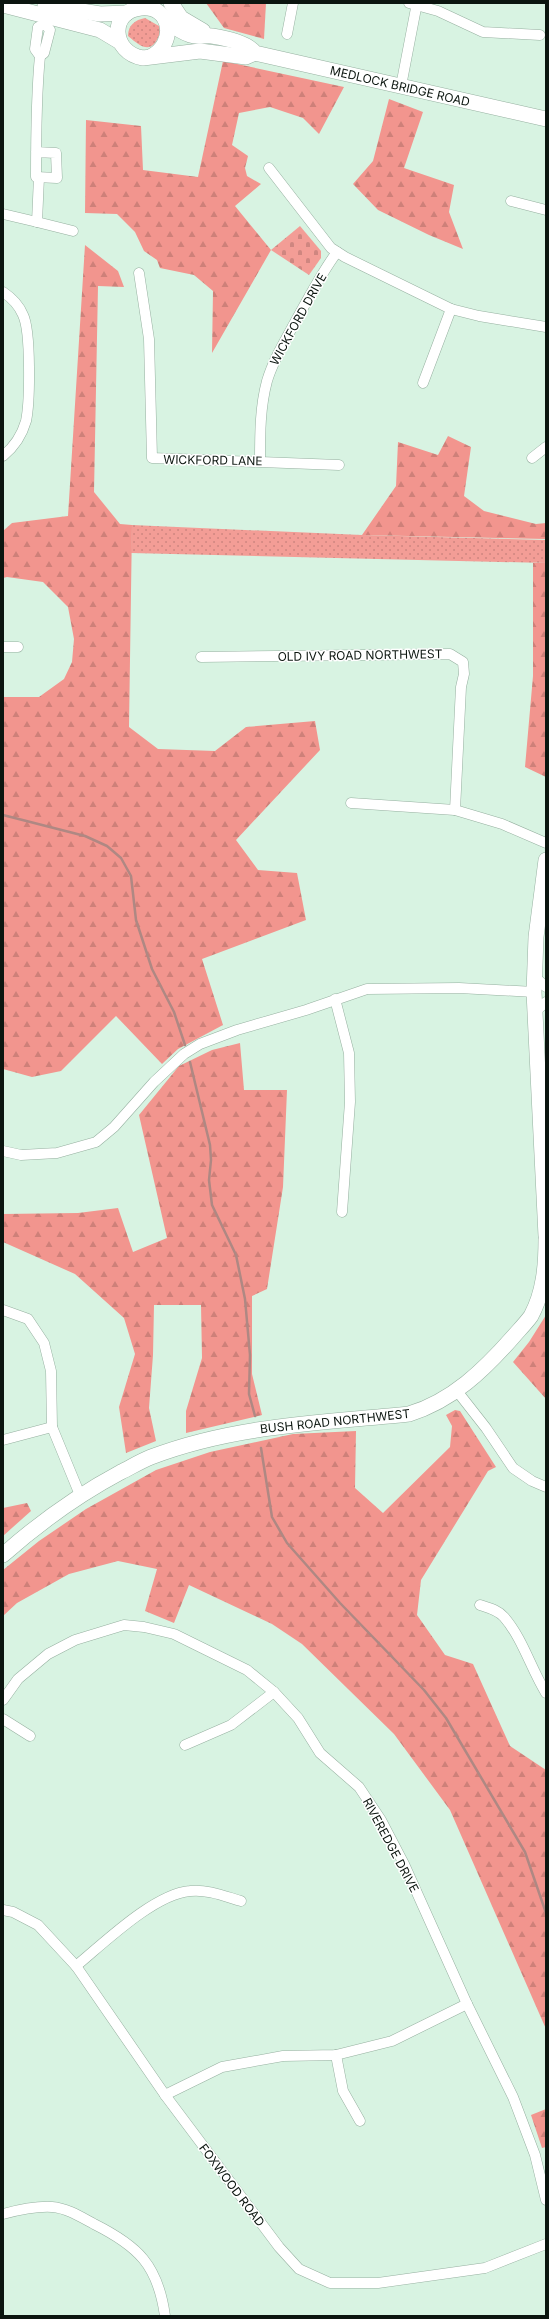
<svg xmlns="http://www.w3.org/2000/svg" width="549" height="2319" font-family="Inter,sans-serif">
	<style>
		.grass { fill: url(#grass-dots) }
		.forest { fill: url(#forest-firs) }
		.cemetery { fill: url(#cemetery-stones) }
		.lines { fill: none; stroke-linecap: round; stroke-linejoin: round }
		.stream { stroke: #af8883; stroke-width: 2.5 }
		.street-casing { stroke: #96b0a0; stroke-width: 11 }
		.secondary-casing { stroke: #96b0a0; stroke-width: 16 }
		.street { stroke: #fff; stroke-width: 10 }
		.secondary { stroke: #fff; stroke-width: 15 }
		.labels { text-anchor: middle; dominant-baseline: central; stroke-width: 3; stroke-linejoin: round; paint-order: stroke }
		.street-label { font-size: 12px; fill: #0b150f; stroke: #fff }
	</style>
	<defs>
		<pattern id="grass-dots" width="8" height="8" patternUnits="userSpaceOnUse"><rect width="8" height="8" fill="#f39d96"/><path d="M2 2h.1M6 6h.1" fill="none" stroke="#cf8680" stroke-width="1.8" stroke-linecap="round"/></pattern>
		<pattern id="forest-firs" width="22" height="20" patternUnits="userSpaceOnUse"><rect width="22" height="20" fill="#f2958e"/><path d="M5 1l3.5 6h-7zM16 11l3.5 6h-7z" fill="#ce8079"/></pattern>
		<pattern id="cemetery-stones" width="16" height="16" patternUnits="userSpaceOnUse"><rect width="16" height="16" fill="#f39d96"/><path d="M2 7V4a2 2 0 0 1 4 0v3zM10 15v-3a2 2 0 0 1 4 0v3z" fill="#cf8680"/></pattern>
	</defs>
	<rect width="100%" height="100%" fill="#d8f3e2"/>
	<g class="grass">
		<path d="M145,18L159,26L160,33C152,55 142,48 128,36C128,25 135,20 145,18Z"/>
		<polygon points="132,525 362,535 546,540 546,563 131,553"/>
	</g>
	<g class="forest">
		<polygon points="206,3 266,3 264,39 224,28"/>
		<polygon points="223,61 344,87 319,134 303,118 270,107 239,113 232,145 248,156 245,168 247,176 261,184 235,206 271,250 212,353 213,291 194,275 160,268 157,260 144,251 135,232 117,214 85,213 86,120 141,126 143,170 198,177"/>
		<polygon points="389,99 423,112 404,168 454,185 449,212 463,249 429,235 378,210 353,184 373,161"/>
		<polygon points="85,245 118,271 124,287 98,286 94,492 120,524 132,525 129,727 158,749 215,751 246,727 315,721 320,750 236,840 258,870 297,873 306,920 202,959 223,1025 178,1049 162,1064 116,1016 61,1071 32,1077 3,1069 3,697 39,697 64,679 72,662 74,639 68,607 43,582 7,577 3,578 3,531 12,523 68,516"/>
		<polygon points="448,436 471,447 464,496 484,511 536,524 546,523 546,539 362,535 396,486 398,442 438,455"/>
		<polygon points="533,563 546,563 546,777 525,767 533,676"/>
		<polygon points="240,1043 244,1090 287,1090 283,1187 267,1289 252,1296 252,1374 262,1415 186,1433 186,1411 202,1358 201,1305 154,1305 153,1355 149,1408 156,1441 126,1453 119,1407 135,1354 124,1318 75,1274 3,1242 3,1214 78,1213 118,1208 133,1252 167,1238 139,1115 179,1066 212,1050"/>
		<polygon points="546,1315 546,1399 513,1362 529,1342"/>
		<polygon points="455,1410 460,1411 496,1467 488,1471 421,1580 417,1615 445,1655 473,1664 510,1746 546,1770 546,2029 450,1810 394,1734 302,1644 272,1624 189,1585 174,1623 145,1611 157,1569 118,1561 69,1574 17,1603 3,1616 3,1570 39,1541 86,1509 156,1470 210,1452 293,1434 356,1431 355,1488 383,1513 450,1447 452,1426 446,1415"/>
		<polygon points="27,1503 31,1511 3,1536 3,1508"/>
		<polygon points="546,2109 546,2147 542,2148 531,2115"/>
	</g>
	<polygon class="cemetery" points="300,226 321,251 321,258 309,275 271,250"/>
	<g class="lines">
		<g class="stream">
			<polyline points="3,815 85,836 107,846 121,858 131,876 136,920 152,969 174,1012 185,1045"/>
			<polyline points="190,1062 210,1145 211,1160 209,1180 212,1205 236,1255 245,1299 250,1355 249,1394 255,1416"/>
			<polyline points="261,1448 272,1517 287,1543 340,1603 424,1690 446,1718 525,1852 546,1913"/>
		</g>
		<defs>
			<g id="street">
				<polyline points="409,3 438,11 483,32 540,35"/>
				<polyline points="45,24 38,27 35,49 40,56 44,53 50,30 45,24 48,10"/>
				<polyline points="287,34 293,3"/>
				<polyline points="401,86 417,3"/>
				<path d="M36,152L56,153L57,178L36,177C36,136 36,96 40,56"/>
				<polyline points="269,168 331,248 345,257 451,309 479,316 546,327"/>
				<polyline points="39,177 37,222 73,231"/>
				<polyline points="511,201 546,210"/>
				<polyline points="3,214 37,222"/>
				<polyline points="139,273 149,339 152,458 339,465"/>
				<path d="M3,292C12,298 19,305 23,315C31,331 30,402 26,421C22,435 14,447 3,456"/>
				<polyline points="423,383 451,309"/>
				<polyline points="532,458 546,447"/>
				<path d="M260,461C260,434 260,407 267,381C273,361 283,344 293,326C307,301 320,275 337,252"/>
				<polyline points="3,647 18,647"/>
				<polyline points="201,657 450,654 463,662 464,674 461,687 455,810"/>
				<polyline points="351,803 455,810 502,824 546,843"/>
				<polyline points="535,977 546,987"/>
				<polyline points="335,999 349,1053 350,1102 342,1212"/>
				<polyline points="536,1011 546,1002"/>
				<polyline points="3,1151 21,1155 57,1153 96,1142 114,1127 154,1082 184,1054 200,1044 237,1030 306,1010 367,989 459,988 534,992"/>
				<polyline points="3,1310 28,1319 44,1343 51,1371 52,1427 80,1495"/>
				<polyline points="457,1391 486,1428 513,1468 532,1481 546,1487"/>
				<polyline points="3,1440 52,1427"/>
				<path d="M480,1605C489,1608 498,1610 504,1617C523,1639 531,1669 546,1693"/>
				<polyline points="3,1700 18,1679 48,1654 75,1640 124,1625 144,1627 174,1634 247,1670 274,1692 298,1718 320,1753 359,1787 381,1820 404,1864 467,2004 513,2097 535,2155 546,2200"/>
				<polyline points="3,1719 30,1736"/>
				<polyline points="185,1745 231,1725 274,1692"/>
				<polyline points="3,1910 13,1912 38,1925 76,1966 165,2095 279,2247 299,2269 330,2283 378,2283 485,2268 546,2244"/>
				<path d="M76,1966C104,1943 154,1894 190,1891C207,1889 224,1896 241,1901"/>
				<polyline points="336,2055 343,2091 360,2121"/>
				<polyline points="165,2095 222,2067 283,2056 336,2055 392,2041 467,2004"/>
				<path d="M3,2214C18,2210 36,2206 52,2207C67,2208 81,2217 94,2224C138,2246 158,2265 165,2316"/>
			</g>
			<g id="secondary">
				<polyline points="171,3 181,18 203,31"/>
				<polyline points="3,5 100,30 120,42"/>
				<polyline points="45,5 100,14 127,13"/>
				<path d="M166,21C173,26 181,32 190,35C198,38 204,35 212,36C225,38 247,42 255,53L546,119"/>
				<path d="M150,57C177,44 172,5 141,8C109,11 111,53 143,58L200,51L246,57L255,53"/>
				<polyline points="546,860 536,937 534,992 546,1236"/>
				<path d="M3,1555C39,1523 78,1495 121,1472C131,1467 141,1461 151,1457C235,1425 321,1423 409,1414C452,1401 484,1370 513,1337C519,1330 526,1323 531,1316C544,1292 546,1265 546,1239"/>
			</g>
		</defs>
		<use href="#street" class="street-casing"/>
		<use href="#secondary" class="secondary-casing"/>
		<use href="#street" class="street"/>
		<use href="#secondary" class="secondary"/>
	</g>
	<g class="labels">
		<g class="street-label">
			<text transform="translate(400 86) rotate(13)">MEDLOCK BRIDGE ROAD</text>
			<text transform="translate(298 319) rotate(-61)">WICKFORD DRIVE</text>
			<text transform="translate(213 460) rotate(1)">WICKFORD LANE</text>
			<text transform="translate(360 655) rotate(-1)">OLD IVY ROAD NORTHWEST</text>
			<text transform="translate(335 1421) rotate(-6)">BUSH ROAD NORTHWEST</text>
			<text transform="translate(391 1845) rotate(62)">RIVEREDGE DRIVE</text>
			<text transform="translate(232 2185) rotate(53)">FOXWOOD ROAD</text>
		</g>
	</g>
	<rect width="549" height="2319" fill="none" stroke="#0b150f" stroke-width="8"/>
</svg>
